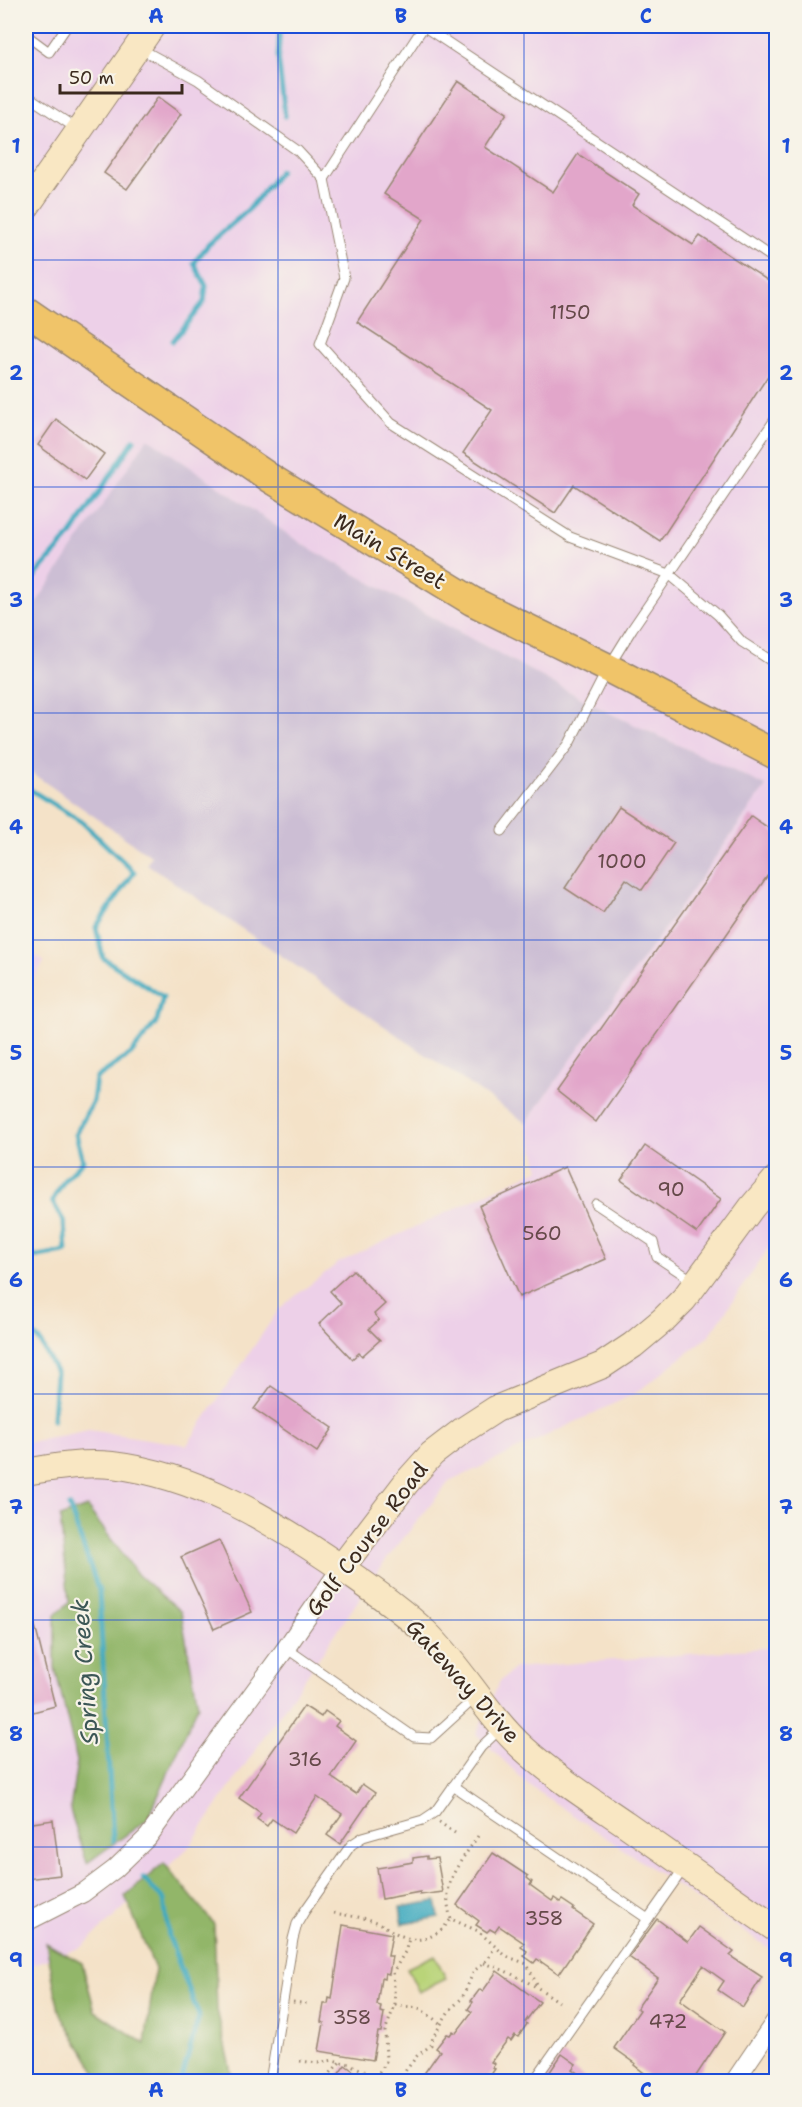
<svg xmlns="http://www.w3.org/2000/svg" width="802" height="2107" font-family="'Shantell Sans',sans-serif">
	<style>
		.built { fill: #edd0e8 }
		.industrial { fill: #ccbed4 }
		.green { fill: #b9d479; stroke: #7a7f4c; stroke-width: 1.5 }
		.forest { fill: #92b669; stroke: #667044; stroke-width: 1.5 }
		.water { fill: #3faabf; stroke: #3d6a6e; stroke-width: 1.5 }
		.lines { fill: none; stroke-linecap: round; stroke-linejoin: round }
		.stream { stroke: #3faabf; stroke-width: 5 }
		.building { fill: #e2a6ca }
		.lane-casing { stroke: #988673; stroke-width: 11 }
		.street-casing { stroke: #988673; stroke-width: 20 }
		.secondary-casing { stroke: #988673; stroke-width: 28 }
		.primary-casing { stroke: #988673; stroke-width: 31 }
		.path { stroke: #988673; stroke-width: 3; stroke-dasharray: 1.5 4.5; stroke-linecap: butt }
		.lane { stroke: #fff; stroke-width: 9 }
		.street { stroke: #fff; stroke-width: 18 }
		.secondary { stroke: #f9e7c3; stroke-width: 26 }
		.primary { stroke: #f0c469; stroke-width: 28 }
		.grid { fill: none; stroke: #1d4ed8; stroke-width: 1.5; stroke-opacity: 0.55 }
		.labels { text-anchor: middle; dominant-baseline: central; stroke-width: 4.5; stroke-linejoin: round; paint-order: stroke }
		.number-label { font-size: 20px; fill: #654949 }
		.street-label { font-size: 22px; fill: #3b2a1e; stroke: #f7f3e8 }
		.water-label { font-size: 24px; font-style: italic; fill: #3c5756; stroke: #f7f3e8 }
		.neatline { fill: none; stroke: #1d4ed8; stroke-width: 2 }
		.grid-label { font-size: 20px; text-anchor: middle; font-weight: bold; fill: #1d4ed8 }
	</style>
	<rect width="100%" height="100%" fill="#f7f3e8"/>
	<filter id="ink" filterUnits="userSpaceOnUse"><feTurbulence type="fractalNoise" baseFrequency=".0167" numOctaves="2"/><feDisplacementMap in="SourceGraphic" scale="12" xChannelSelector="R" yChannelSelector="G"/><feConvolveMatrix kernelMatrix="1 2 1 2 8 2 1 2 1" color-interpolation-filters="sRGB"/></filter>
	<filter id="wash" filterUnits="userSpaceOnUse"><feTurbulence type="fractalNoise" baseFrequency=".008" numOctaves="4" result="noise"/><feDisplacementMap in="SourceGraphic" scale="24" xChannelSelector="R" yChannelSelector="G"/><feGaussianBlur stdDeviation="1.35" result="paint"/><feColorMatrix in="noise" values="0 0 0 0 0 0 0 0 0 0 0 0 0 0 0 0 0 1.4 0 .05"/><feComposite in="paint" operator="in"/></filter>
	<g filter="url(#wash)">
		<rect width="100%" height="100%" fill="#f4e2c8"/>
		<g class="built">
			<polygon points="26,26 776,26 776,1237 709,1336 636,1393 449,1482 386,1560 188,1848 82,1947 26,1967 26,1443 89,1430 187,1445 280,1308 338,1263 540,1169 526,1123 766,786 609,713 442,623 302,544 149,439 26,618"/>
			<polygon points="26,948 44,962 26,990"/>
			<polygon points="776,1647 776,1953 530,1786 476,1734 500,1681 515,1668"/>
		</g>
		<polygon class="industrial" points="148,438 302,544 442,623 609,713 766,786 526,1123 147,864 151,856 26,769 26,618"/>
		<polygon class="green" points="435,1955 446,1979 419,1992 407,1968"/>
		<g class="forest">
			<polygon points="87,1507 138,1575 181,1612 198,1705 148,1819 87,1863 70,1810 77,1761 55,1668 55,1615 69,1602 60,1517"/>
			<polygon points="164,1863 214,1924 217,2010 233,2081 101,2081 59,2011 46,1943 82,1963 95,2011 145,2044 155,1969 125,1896"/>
		</g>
		<polygon class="water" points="436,1901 439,1917 403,1924 400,1907"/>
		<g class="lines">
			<g class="stream">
				<polyline points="280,26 278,56 285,116"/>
				<polyline points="173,341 204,302 206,286 194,263 208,245 249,209 280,171"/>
				<polyline points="26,586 70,536 134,440"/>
				<polyline points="26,787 82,822 134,872 96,927 103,958 163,997 157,1021 131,1054 96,1078 93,1101 76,1134 83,1161 65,1179 52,1201 64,1222 66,1251 33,1257 26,1261"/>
				<polyline points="26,1329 39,1340 56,1372 53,1420"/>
				<polyline points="69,1506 99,1591 113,1841"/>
				<polyline points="143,1878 164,1900 169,1937 199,2016 181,2082"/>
			</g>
		</g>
		<g id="blocks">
			<g class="building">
				<polygon points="458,81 507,113 485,147 553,192 578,154 639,194 632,205 693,245 700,236 776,286 777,362 660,541 574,485 555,513 463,453 492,410 357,322 424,219 384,194"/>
				<polygon points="158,97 181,114 127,189 104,173"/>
				<polygon points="56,419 104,454 85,480 38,445"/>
				<polygon points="619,807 674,843 642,890 626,879 603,913 565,888"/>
				<polygon points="751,816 777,834 777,862 596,1122 557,1091"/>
				<polygon points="645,1146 721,1199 697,1233 621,1180"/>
				<polygon points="565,1167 606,1259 519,1297 479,1206"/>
				<polygon points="353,1270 385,1304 374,1314 379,1320 369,1329 380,1340 362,1356 359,1353 352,1359 319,1324 341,1303 330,1291"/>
				<polygon points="271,1386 333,1428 317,1452 254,1409"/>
				<polygon points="219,1540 252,1612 214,1629 181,1557"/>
				<polygon points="26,1606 30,1606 55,1706 26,1714"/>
				<polygon points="304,1706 321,1717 325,1711 339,1721 335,1726 356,1741 331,1777 356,1794 362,1784 375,1793 340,1844 327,1835 342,1814 317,1797 293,1833 272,1819 267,1826 257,1819 261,1813 239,1798"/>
				<polygon points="53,1820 60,1875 26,1879 26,1824"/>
				<polygon points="493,1853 528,1876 527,1878 532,1882 530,1885 552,1901 554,1898 560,1902 562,1900 574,1908 573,1910 593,1924 559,1974 537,1959 534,1963 524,1956 527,1951 521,1947 524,1943 499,1926 495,1932 490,1929 487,1932 476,1925 479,1921 457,1905"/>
				<polygon points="427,1856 427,1859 437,1858 443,1892 420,1895 420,1892 382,1899 377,1868 413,1862 413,1858"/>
				<polygon points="657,1919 688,1942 699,1927 734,1952 730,1956 762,1977 743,2007 718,1990 724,1981 703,1966 680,2000 725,2032 692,2082 656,2082 634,2065 635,2063 614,2048 640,2010 637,2008 658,1978 629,1957"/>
				<polygon points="343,1925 392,1934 388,1956 392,1956 389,1974 385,1973 384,1979 381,1978 377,2005 381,2006 380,2012 384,2013 381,2032 378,2032 373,2060 319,2051 324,2023 321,2022 324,2004 328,2004 329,1998 332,1999"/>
				<polygon points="497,1971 540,2002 525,2022 527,2024 518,2037 515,2035 511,2041 508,2039 491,2062 495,2064 492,2068 495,2069 486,2082 418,2082 440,2051 436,2048 447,2034 450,2035 453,2031 456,2033 472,2012 468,2009 473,2002 471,2001 480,1989 483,1991"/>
				<polygon points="562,2054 576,2064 572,2069 590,2082 543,2082"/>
				<polygon points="345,2065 369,2082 333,2082"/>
			</g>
		</g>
	</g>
	<g filter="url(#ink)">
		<use href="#blocks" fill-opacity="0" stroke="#988673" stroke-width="1.5"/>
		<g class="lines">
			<defs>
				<g id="lane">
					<polyline points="423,26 776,260"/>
					<polyline points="26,35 49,52 67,26"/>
					<polyline points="139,48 198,80 298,151 324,179 344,278 320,344 391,423 570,537 669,574 718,615 742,642 776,664"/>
					<polyline points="26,95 77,129"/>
					<polyline points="324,179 424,26"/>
					<polyline points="502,831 569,744 608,668 632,629 776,418"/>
					<polyline points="596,1204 653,1242 657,1257 695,1282"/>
					<polyline points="286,1648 414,1737 431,1738 476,1697"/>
					<polyline points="453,1786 648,1919"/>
					<polyline points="270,2082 293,1939 297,1924 304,1912 351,1845 363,1837 423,1820 435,1812 481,1747 501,1728"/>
					<polyline points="533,2082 684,1868"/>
				</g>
				<g id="street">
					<polyline points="26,1922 83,1893 115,1869 148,1837 286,1648 341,1568"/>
					<polyline points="734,2082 776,2020"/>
				</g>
				<g id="secondary">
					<polyline points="26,207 152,26"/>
					<path d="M26,1472C53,1467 84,1462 112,1465C198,1475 273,1521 343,1569C371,1589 401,1609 426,1633C462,1668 486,1714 523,1748C555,1777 591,1800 626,1824C676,1859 726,1894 776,1929"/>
					<polyline points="341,1568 406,1483 432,1454 462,1431 496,1409 603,1365 633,1345 663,1320 684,1299 752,1207 776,1179"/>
				</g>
				<polyline id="primary" points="26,311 270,478 472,601 608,668 776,755"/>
			</defs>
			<use href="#lane" class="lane-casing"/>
			<use href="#street" class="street-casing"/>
			<use href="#secondary" class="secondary-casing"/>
			<use href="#primary" class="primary-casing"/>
			<g class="path">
				<polyline points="439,1822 455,1833"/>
				<path d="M334,1913C349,1916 367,1917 381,1924C388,1928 394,1933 402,1936C422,1945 439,1935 451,1919L478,1931L506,1956L527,1964L537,1985"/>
				<path d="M451,1919C440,1882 459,1865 478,1836"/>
				<path d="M484,1963C509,1971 539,1987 559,2002"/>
				<polyline points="293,2002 309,2004"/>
				<polyline points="395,2005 419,2008 441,2024"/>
				<polyline points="300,2061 318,2063 333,2060 349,2064 375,2076 382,2069 386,2061 385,2031 395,2005 393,1972 405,1952 409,1939"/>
				<polyline points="323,2082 340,2062"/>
				<polyline points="401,2082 406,2070 417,2056 431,2045 433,2037 449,2011 462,1998 474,1971 488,1959 494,1948"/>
			</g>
			<use href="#lane" class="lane"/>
			<use href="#street" class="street"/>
			<use href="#secondary" class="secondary"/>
			<use href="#primary" class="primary"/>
		</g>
	</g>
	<path class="grid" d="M278,26V2082M524,26V2082M26,260H776M26,487H776M26,713H776M26,940H776M26,1167H776M26,1394H776M26,1620H776M26,1847H776"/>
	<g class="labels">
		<g class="number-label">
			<text x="570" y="312">1150</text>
			<text x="622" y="861">1000</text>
			<text x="671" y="1189">90</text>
			<text x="542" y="1233">560</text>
			<text x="305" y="1759">316</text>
			<text x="544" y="1918">358</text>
			<text x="352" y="2017">358</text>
			<text x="668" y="2021">472</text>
		</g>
		<g class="street-label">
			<text transform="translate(390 551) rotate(31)">Main Street</text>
			<text transform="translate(367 1539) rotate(-53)">Golf Course Road</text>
			<text transform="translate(463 1681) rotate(48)">Gateway Drive</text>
		</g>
		<g class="water-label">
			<text transform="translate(85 1672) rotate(-94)">Spring Creek</text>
		</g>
	</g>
	<rect width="802" height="2107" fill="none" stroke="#f7f3e8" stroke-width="66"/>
	<path d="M60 84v9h122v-9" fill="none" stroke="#3b2a1e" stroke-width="3"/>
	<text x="69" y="84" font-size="18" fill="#3b2a1e" stroke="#f7f3e8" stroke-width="4.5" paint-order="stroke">50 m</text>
	<rect x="33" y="33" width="736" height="2041" class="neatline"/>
	<g class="grid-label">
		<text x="156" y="23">A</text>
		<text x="401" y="23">B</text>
		<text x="646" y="23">C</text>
		<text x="16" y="153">1</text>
		<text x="786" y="153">1</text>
		<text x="16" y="380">2</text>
		<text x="786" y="380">2</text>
		<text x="16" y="607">3</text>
		<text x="786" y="607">3</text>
		<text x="16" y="834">4</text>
		<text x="786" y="834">4</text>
		<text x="16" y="1060">5</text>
		<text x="786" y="1060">5</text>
		<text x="16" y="1287">6</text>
		<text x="786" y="1287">6</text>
		<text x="16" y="1514">7</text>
		<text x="786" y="1514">7</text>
		<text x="16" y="1741">8</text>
		<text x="786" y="1741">8</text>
		<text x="16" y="1967">9</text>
		<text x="786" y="1967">9</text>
		<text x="156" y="2097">A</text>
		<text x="401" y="2097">B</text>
		<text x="646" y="2097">C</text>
	</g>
</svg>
